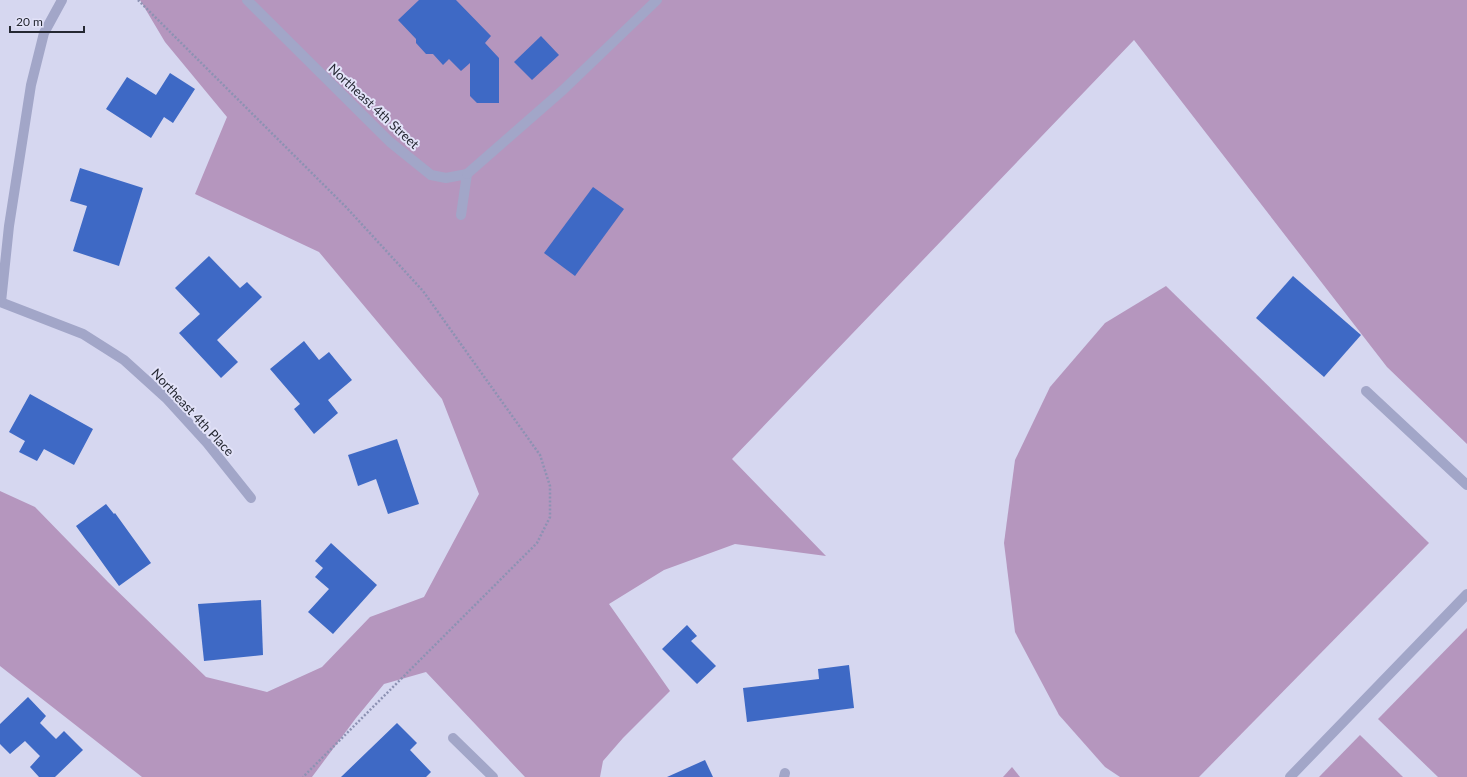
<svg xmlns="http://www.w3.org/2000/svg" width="1467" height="777" font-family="Lato,sans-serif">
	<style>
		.green { fill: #b596be }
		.building { fill: #3e69c5 }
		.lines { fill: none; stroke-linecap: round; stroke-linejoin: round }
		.path { stroke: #8d92b3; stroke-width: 2.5; stroke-dasharray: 2 2; stroke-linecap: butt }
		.minor { stroke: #a2a6c8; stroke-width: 10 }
		.labels { text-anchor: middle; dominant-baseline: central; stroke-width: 4; stroke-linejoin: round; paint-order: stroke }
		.street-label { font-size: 13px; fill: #252832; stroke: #e2e2f8 }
	</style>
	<rect width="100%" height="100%" fill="#d6d7f0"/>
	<g class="green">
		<polygon points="140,0 1467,0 1467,444 1387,367 1134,40 732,459 826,556 735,544 664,570 609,604 670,691 623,738 603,761 600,777 525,777 426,672 384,684 356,718 312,777 142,777 0,666 0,491 35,507 108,582 206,677 267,692 322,667 370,617 424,597 479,494 442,399 319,252 195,194 227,117 165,42"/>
		<polygon points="1166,286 1429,543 1199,777 1120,777 1105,767 1059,715 1015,632 1004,543 1015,460 1050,387 1105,323"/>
		<polygon points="1467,628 1467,777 1438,777 1378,719"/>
		<polygon points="1360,735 1403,777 1319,777"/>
		<polygon points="1012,767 1020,777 1003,777"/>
	</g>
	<g class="building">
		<polygon points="419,0 456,0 491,36 485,43 499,58 499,103 477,103 470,96 470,63 461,71 449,59 443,65 433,54 426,54 416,43 416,39 398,20"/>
		<polygon points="541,36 559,55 532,80 514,62"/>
		<polygon points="170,73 195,89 173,123 164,117 151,138 106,109 127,77 156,95"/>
		<polygon points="80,168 143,188 119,266 73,251 87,206 70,201"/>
		<polygon points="593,187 624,209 575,276 544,253"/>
		<polygon points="209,256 240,288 247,282 262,297 217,340 238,362 221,378 179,333 200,314 175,288"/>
		<polygon points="1293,276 1361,335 1324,377 1256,318"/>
		<polygon points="304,341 319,360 329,352 352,380 328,400 338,413 314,434 294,409 300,404 270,369"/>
		<polygon points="30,394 93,429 74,465 44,449 37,461 19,452 25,441 9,432"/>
		<polygon points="397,439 419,504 388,514 376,479 358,486 348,455"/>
		<polygon points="106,504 114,514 115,513 151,563 119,586 76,526"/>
		<polygon points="331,543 377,585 333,634 308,612 329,589 315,577 323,568 315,561"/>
		<polygon points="261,600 263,655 204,661 198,604"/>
		<polygon points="687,625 697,636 691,641 716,666 697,684 662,649"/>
		<polygon points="849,665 854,708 747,722 743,688 819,679 818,669"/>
		<polygon points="28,697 46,716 40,723 56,739 64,731 83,750 55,777 39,777 30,767 40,756 25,741 10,754 0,744 0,724"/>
		<polygon points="397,723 417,743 410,750 431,772 426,777 341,777"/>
		<polygon points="705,760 713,777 667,777"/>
	</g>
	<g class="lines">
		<polyline class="path" points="138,0 346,207 423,291 540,455 550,486 550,517 537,543 303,777"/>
		<g class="minor">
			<polyline points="247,0 390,142 431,175 446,178 467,174 461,215"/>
			<polyline points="467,174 563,90 657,0"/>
			<polyline points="0,302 83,334 124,360 166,398 207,443 251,498"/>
			<polyline points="1,302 9,226 31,85 44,33 62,0"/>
			<polyline points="1366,391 1467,485"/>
			<polyline points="453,738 493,777"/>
			<polyline points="784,777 785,773"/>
			<polyline points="1290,777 1467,594"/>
		</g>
	</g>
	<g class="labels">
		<g class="street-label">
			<text transform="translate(374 106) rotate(43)">Northeast 4th Street</text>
			<text transform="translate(193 412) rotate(47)">Northeast 4th Place</text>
		</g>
	</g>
	<path d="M10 26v6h74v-6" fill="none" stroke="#252832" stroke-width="2"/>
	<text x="16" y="26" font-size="12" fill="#252832" stroke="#e2e2f8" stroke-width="3" paint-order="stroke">20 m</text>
</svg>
